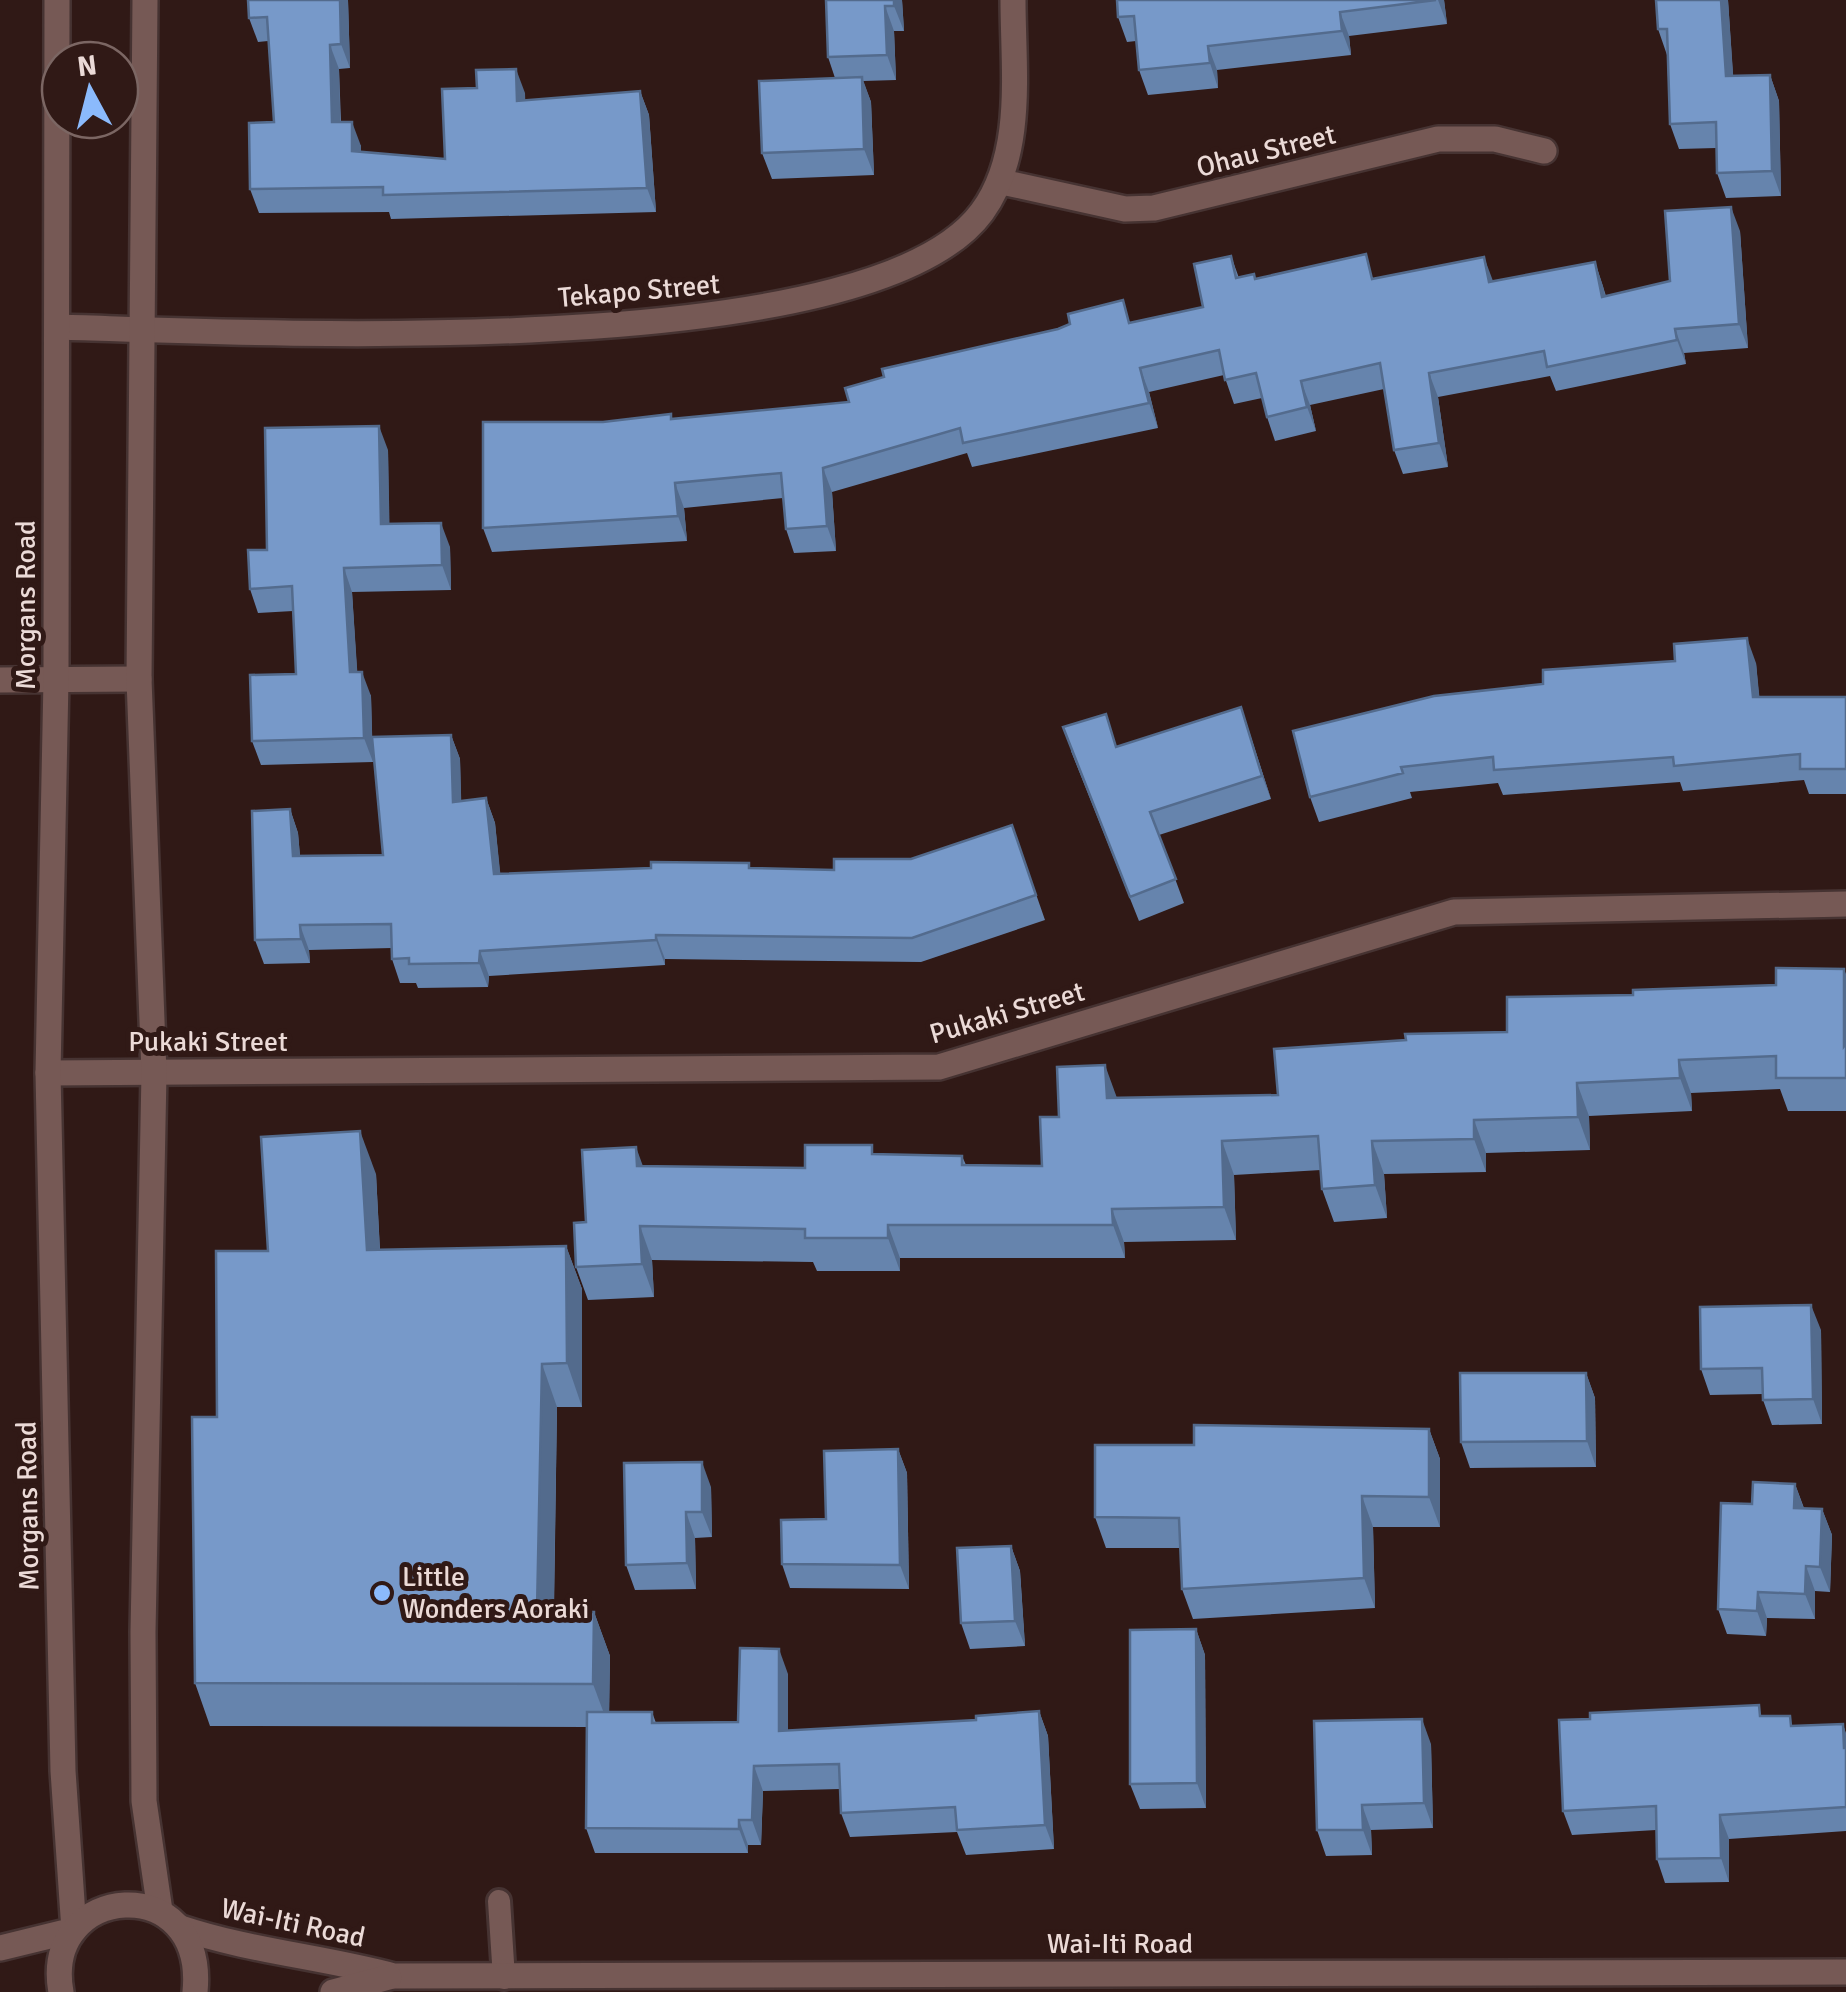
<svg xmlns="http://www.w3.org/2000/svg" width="1846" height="1992" font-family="Signika,sans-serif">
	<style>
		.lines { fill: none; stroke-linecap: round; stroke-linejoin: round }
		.service-casing { stroke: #463332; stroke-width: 28 }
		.minor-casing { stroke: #463332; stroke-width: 30 }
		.tertiary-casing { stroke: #463332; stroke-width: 30 }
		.service { stroke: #765955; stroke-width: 22 }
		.minor { stroke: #765955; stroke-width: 25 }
		.tertiary { stroke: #765955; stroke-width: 25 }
		.wall { fill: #6684ad }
		.shaded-wall { fill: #536b8d }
		.building { fill: #7799c9; stroke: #536b8d; stroke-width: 2.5 }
		.poi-dot { fill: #8bbafc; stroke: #301916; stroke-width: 4 }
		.labels { text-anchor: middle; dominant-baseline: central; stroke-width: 10; stroke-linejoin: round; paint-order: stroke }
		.street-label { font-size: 28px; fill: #ebdad7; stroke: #301916 }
		.poi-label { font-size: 28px; fill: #ebdad7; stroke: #301916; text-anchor: start }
	</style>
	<rect width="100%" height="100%" fill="#301916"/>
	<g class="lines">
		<defs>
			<polyline id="service" points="499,1901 504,1978"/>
			<g id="minor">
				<polyline points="1002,182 1125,209 1154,208 1438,139 1495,139 1544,151"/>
				<path d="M57,327C245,332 869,366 982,212C1025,153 1013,70 1013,0"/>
				<polyline points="0,680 139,679"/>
				<polyline points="48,1073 939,1067 1454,912 1846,904"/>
			</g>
			<g id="tertiary">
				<polyline points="145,0 139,679 154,1073 143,1632 144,1801 160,1911"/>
				<path d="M181,1928C250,1951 323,1957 394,1976L1846,1972"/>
				<polyline points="0,1948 74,1930 63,1771 48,1073 56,680 57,0"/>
				<path d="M61,1992C41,1883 207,1869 195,1992"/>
				<polyline points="333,1992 389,1977"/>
			</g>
		</defs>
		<use href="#service" class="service-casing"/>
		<use href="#minor" class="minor-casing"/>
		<use href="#tertiary" class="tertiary-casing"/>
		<use href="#service" class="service"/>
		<use href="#minor" class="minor"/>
		<use href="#tertiary" class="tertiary"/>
	</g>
	<g class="wall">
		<polygon points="348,0 350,68 339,69 341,122 361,146 361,152 445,159 525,93 525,100 640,91 649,115 656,212 391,219 389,212 259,213 250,189 274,122 268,41 258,42 249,18"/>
		<polygon points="826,0 902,0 904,31 894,31 896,80 863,81 871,102 874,175 772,179 762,153 835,78 828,57"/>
		<polygon points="1117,0 1444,0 1447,24 1349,36 1351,55 1217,70 1218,88 1148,95 1139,70 1136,41 1127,42 1118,17"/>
		<polygon points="1656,0 1728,0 1733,76 1770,75 1779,101 1781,196 1726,198 1717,173 1716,148 1679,149 1670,124 1667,55 1658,29"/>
		<polygon points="1740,231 1748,348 1684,353 1686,364 1556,391 1550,376 1438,397 1448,467 1403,474 1394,450 1384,389 1310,405 1316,431 1275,441 1267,417 1262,398 1234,404 1224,375 1149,392 1158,428 972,467 967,453 832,492 836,551 794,553 786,529 783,498 684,508 687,541 492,552 483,528 603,422 671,414 672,419 849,402 1131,323 1203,307 1231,256 1239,278 1375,278 1493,282 1595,262 1606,296 1670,281"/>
		<polygon points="388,450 389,524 450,547 451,590 352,592 357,672 371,696 372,737 451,735 460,759 461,801 486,798 495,823 500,874 751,868 834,870 911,859 1012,825 1045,920 921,962 665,959 665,965 489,976 488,987 418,988 416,983 400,983 392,959 392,948 309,950 310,963 264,964 255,940 290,809 298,833 300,856 383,855 372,737 373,762 261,765 252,741 296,674 293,611 258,613 250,589 267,550"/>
		<polygon points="1756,663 1759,697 1846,697 1846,794 1809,794 1804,780 1683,791 1680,782 1503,795 1498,783 1410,792 1412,798 1319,822 1310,797 1543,684"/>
		<polygon points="1241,707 1271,799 1159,835 1184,903 1139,921 1071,751 1118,746"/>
		<polygon points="1846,974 1846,1111 1788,1111 1780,1089 1691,1093 1692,1111 1589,1116 1590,1150 1486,1153 1486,1172 1384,1174 1387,1218 1334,1222 1322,1189 1321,1170 1234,1175 1236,1240 1124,1242 1125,1258 900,1258 900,1271 817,1271 813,1262 652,1260 654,1297 588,1300 576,1267 586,1222 643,1166 805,1168 876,1155 962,1156 966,1165 1042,1166 1059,1117 1117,1098 1278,1095 1507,1032 1633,995 1776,985"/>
		<polygon points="376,1174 380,1250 566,1246 582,1289 582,1407 557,1407 554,1612 594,1612 610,1656 609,1712 652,1712 656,1723 738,1722 788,1674 788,1730 976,1720 1039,1711 1048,1736 1054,1849 966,1855 957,1832 850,1837 841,1813 840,1789 763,1791 761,1845 748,1845 748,1853 595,1853 586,1828 587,1727 210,1726 195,1683 217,1417 268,1251"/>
		<polygon points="1821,1330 1822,1424 1772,1425 1763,1400 1763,1394 1710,1395 1701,1369"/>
		<polygon points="1586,1373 1595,1398 1596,1467 1470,1468 1461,1442"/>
		<polygon points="1429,1429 1440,1459 1440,1527 1373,1527 1375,1608 1193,1619 1182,1589 1181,1548 1106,1548 1095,1517 1194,1445"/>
		<polygon points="898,1449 907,1473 909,1589 790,1588 782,1564 826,1519"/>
		<polygon points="1795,1484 1804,1508 1822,1509 1832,1535 1830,1592 1815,1591 1815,1619 1767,1618 1766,1636 1727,1634 1718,1609 1752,1504"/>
		<polygon points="711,1487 712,1537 695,1538 696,1589 635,1590 626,1565"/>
		<polygon points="1011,1546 1020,1571 1025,1646 970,1649 961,1623"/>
		<polygon points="1196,1629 1205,1655 1206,1808 1140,1809 1130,1784"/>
		<polygon points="1764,1716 1794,1726 1843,1724 1846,1734 1846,1831 1729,1839 1729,1882 1665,1883 1657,1859 1656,1830 1572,1835 1563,1811"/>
		<polygon points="1431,1744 1433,1828 1371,1830 1372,1855 1326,1856 1317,1830"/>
	</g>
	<g class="shaded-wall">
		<polygon points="340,0 348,0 350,68 341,44"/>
		<polygon points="894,0 902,0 904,31 894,6"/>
		<polygon points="1438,0 1444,0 1447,24"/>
		<polygon points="1721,0 1728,0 1735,102 1726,76"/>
		<polygon points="885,6 894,31 896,80 887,55"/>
		<polygon points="1340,12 1349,36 1351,55 1342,31"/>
		<polygon points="330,45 339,69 341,146 332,122"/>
		<polygon points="1208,46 1217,70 1218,88 1210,63"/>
		<polygon points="516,69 525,93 526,125 517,101"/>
		<polygon points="1770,75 1779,101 1781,196 1772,171"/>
		<polygon points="862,77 871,102 874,175 864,149"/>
		<polygon points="640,91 649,115 656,212 647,188"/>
		<polygon points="352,122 361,146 361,176 352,151"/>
		<polygon points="1731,207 1740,231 1748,348 1739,324"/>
		<polygon points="1484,257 1493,281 1489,282"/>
		<polygon points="1595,262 1603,286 1611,322 1602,297"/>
		<polygon points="1675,329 1684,353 1686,364 1677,340"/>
		<polygon points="1140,368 1149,392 1158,428 1149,403"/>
		<polygon points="1429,373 1438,397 1448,467 1439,443"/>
		<polygon points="1301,381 1310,405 1316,431 1307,407"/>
		<polygon points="379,426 388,450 390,548 381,524"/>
		<polygon points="823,468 832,492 836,551 827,526"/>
		<polygon points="675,483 684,508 687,541 678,516"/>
		<polygon points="441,523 450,547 451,590 442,565"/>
		<polygon points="344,568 352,592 359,697 350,672"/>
		<polygon points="1747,638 1756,663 1762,722 1753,697"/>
		<polygon points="362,672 371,696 373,762 364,738"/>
		<polygon points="1241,707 1249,731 1271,799 1262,776"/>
		<polygon points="451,735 460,759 462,826 453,802"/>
		<polygon points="486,798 495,823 503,899 494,874"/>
		<polygon points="290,809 298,833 302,880 293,856"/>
		<polygon points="300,925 309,950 310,963 301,939"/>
		<polygon points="656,935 665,959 665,965 656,940"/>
		<polygon points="480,951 489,976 488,987 479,963"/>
		<polygon points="1844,969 1846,974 1846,1051 1844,1046"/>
		<polygon points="1679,1060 1691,1093 1692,1111 1680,1078"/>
		<polygon points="1105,1065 1117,1098 1107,1098"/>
		<polygon points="1577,1083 1589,1116 1590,1150 1578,1117"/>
		<polygon points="1474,1120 1486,1153 1486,1172 1474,1139"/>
		<polygon points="360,1131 376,1174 382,1293 367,1250"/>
		<polygon points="1222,1141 1234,1175 1236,1240 1224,1207"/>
		<polygon points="1372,1141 1384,1174 1387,1218 1375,1185"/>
		<polygon points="636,1147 648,1180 637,1166"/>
		<polygon points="1112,1209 1124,1242 1125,1258 1113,1225"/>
		<polygon points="888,1225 900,1258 900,1271 888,1238"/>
		<polygon points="640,1226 652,1260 654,1297 642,1264"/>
		<polygon points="566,1246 582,1289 582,1407 567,1363"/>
		<polygon points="1811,1305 1821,1330 1822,1424 1813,1399"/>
		<polygon points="542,1364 557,1407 553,1655 537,1611"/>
		<polygon points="1586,1373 1595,1398 1596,1467 1587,1441"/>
		<polygon points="1429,1429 1440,1459 1440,1527 1429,1497"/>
		<polygon points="898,1449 907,1473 909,1589 900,1565"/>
		<polygon points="702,1462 711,1487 712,1537 702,1512"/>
		<polygon points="1795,1484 1804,1509 1794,1508"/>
		<polygon points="1362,1496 1373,1527 1375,1608 1364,1578"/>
		<polygon points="1822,1509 1832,1535 1830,1592 1820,1567"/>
		<polygon points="686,1512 695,1538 696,1589 687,1563"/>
		<polygon points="1011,1546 1020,1571 1025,1646 1015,1621"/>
		<polygon points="1806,1566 1815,1591 1815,1619 1805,1594"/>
		<polygon points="1758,1592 1767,1618 1766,1636 1757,1611"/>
		<polygon points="594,1612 610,1656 609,1727 593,1684"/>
		<polygon points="1196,1629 1205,1655 1206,1808 1197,1783"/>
		<polygon points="779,1649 788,1674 788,1755 779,1731"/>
		<polygon points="1039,1711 1048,1736 1054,1849 1045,1825"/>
		<polygon points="1422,1719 1431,1744 1433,1828 1424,1803"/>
		<polygon points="1843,1724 1846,1734 1846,1755 1844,1748"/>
		<polygon points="754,1766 763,1791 761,1845 752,1820"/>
		<polygon points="1362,1805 1371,1830 1372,1855 1363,1830"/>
		<polygon points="1720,1815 1729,1839 1729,1882 1721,1858"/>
		<polygon points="739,1820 748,1845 748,1853 739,1829"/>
	</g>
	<g class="building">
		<polygon points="248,0 340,0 341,44 330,45 332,122 352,122 352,151 445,159 442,89 477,88 476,70 516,69 517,101 640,91 647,188 383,195 383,187 250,189 249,123 274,122 267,17 249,18"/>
		<polygon points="826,0 894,0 894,6 885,6 887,55 828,57"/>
		<polygon points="1117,0 1436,0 1340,12 1342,31 1208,46 1210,63 1139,70 1134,16 1118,17"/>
		<polygon points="1656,0 1721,0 1726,76 1770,75 1772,171 1717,173 1716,122 1670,124 1667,29 1658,29"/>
		<polygon points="862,77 864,149 762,153 759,81"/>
		<polygon points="1731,207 1739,324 1675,329 1677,340 1547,367 1544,351 1429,373 1439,443 1394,450 1380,363 1301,381 1307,407 1267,417 1256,373 1225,380 1219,350 1140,368 1149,403 963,443 960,428 823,468 827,526 786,529 781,473 675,483 678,516 483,528 483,422 603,422 671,414 671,419 849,402 845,388 884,377 882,369 1058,329 1070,324 1068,314 1123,300 1129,323 1203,307 1194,264 1231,256 1236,278 1254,274 1255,279 1366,254 1372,279 1484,257 1489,282 1595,262 1602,297 1670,281 1665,211"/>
		<polygon points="379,426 381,524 441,523 442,565 344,568 350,672 362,672 364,738 252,741 250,675 296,674 292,586 250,589 248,550 267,550 265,428"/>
		<polygon points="1747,638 1753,697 1846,697 1846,769 1800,769 1800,754 1674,766 1673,757 1494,770 1493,757 1401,767 1403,773 1310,797 1293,731 1434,696 1543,684 1543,670 1675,661 1674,644"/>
		<polygon points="1241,707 1262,776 1150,812 1176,879 1130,897 1063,727 1106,714 1116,747"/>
		<polygon points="451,735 453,802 486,798 494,874 651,868 651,862 749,863 749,868 834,870 834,859 911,859 1012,825 1036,895 912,938 656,935 656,940 480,951 479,963 409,964 409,958 392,959 391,924 300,925 301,939 255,940 252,811 290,809 293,856 383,855 372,737"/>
		<polygon points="1776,968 1844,969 1844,1046 1846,1043 1846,1078 1776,1078 1776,1056 1679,1060 1680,1078 1577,1083 1578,1117 1474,1120 1474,1139 1372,1141 1375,1185 1322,1189 1318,1136 1222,1141 1224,1207 1112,1209 1113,1225 888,1225 888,1238 805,1238 805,1229 640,1226 642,1264 576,1267 574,1223 586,1222 582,1150 636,1147 637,1166 805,1168 805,1145 872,1145 872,1154 962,1156 962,1165 1042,1166 1040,1117 1059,1117 1057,1067 1105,1065 1107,1098 1278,1095 1274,1049 1406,1040 1405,1034 1507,1032 1507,997 1633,995 1633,990 1776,985"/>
		<polygon points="360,1131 367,1250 566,1246 567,1363 542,1364 537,1611 594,1612 593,1684 195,1683 192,1417 217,1417 216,1251 268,1251 261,1137"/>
		<polygon points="1811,1305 1813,1399 1763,1400 1762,1368 1701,1369 1700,1307"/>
		<polygon points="1460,1373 1586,1373 1587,1441 1461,1442"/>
		<polygon points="1194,1425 1429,1429 1429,1497 1362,1496 1364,1578 1182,1589 1179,1518 1095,1517 1095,1445 1194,1445"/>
		<polygon points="898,1449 900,1565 782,1564 781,1520 826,1519 824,1451"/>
		<polygon points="702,1462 702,1512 686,1512 687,1563 626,1565 624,1463"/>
		<polygon points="1753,1482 1795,1484 1794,1508 1822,1509 1820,1567 1806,1566 1805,1594 1758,1592 1757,1611 1718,1609 1721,1503 1752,1504"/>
		<polygon points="1011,1546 1015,1621 961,1623 957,1548"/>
		<polygon points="1196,1629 1197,1783 1130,1784 1130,1630"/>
		<polygon points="740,1648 779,1649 779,1731 976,1720 976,1716 1039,1711 1045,1825 957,1830 955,1807 841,1813 839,1764 754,1766 752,1820 739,1820 739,1829 586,1828 587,1712 652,1712 652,1723 738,1722"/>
		<polygon points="1759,1705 1760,1716 1790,1716 1791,1726 1843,1724 1844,1748 1846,1748 1846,1807 1720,1815 1721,1858 1657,1859 1656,1806 1563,1811 1559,1720 1590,1719 1590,1713"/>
		<polygon points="1422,1719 1424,1803 1362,1805 1363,1830 1317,1830 1314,1721"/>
	</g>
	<circle class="poi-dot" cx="382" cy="1593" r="10"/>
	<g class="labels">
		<g class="street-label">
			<text transform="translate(1266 151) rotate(-14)">Ohau Street</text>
			<text transform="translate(639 291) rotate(-5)">Tekapo Street</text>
			<text transform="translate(26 605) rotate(-90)">Morgans Road</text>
			<text transform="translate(1007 1013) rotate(-16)">Pukaki Street</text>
			<text x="208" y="1042">Pukaki Street</text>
			<text transform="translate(28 1506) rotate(-91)">Morgans Road</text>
			<text transform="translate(293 1923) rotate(12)">Wai-Iti Road</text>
			<text x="1120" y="1944">Wai-Iti Road</text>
		</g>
		<g class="poi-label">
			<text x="402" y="1577">Little<tspan x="402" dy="32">Wonders Aoraki</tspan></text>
		</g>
	</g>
	<g transform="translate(90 90) rotate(353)"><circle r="48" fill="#301916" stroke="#7b6663" stroke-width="2.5"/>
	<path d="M0-8L18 38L0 25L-18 38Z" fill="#8bbafc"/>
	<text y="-15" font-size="28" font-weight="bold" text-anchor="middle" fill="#ebdad7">N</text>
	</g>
</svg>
